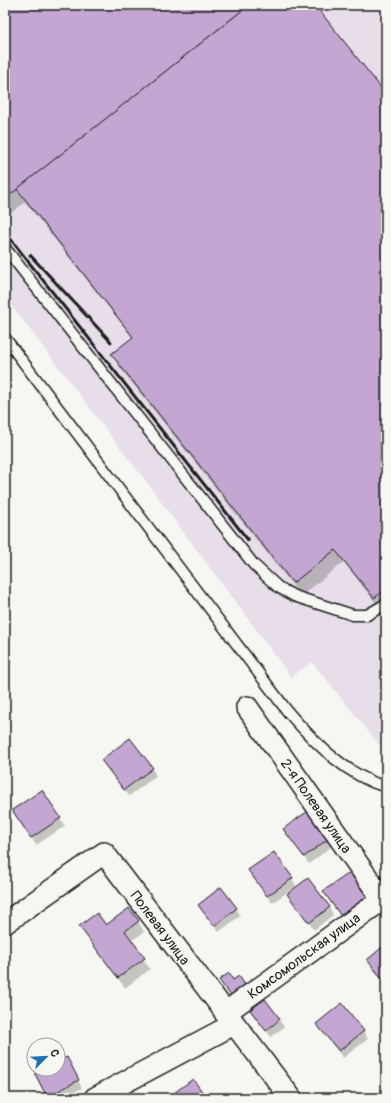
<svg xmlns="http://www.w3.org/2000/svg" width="391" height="1103" font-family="Pangolin,sans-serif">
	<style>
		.built { fill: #e7dee9 }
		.shadow { fill: #0003 }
		.building { fill: #c4a6d3; stroke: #1c1c1c }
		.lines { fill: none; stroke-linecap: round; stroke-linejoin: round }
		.lane-casing { stroke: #1c1c1c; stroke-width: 13 }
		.street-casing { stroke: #1c1c1c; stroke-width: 24 }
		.lane { stroke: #f6f6f2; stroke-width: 10 }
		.street { stroke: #f6f6f2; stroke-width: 21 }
		.rail { stroke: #1c1c1c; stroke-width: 3 }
		.labels { text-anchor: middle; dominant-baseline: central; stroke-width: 3; stroke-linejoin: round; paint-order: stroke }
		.street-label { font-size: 14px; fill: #1c1c1c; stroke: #f6f6f2 }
	</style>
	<rect width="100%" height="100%" fill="#f6f6f2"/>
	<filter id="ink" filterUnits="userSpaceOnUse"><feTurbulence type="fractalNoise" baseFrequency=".025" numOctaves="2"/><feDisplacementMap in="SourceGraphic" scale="8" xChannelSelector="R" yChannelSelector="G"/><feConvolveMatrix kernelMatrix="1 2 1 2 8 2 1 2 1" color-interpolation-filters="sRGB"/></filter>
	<g filter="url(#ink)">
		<polygon class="built" points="5,5 386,5 386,753 312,662 291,677 151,488 5,297"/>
		<g class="shadow">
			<polygon points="5,5 314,5 386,96 386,608 382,611 344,562 301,596 120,368 112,354 133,338 25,202 5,218"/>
			<polygon points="107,767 152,768 156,776 129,796"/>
			<polygon points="18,818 60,818 65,826 36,845"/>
			<polygon points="285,830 327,839 331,847 309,864"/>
			<polygon points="249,871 292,878 296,886 272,903"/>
			<polygon points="350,873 372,904 346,923 324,892"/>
			<polygon points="289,895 329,907 333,915 314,930"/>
			<polygon points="236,908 240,916 219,932 204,912"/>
			<polygon points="138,921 144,932 131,941 150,969 125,988 87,937 81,926 106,927"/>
			<polygon points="386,945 386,984 372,968 368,960"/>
			<polygon points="265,1000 284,1027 271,1037 251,1010"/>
			<polygon points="318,1024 363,1031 368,1039 343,1058 322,1031"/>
			<polygon points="58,1062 70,1065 82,1088 63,1098 49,1098 36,1074 46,1069 58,1069"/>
			<polygon points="193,1081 205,1098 178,1098 175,1094"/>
		</g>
		<g class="building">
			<polygon points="5,5 249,5 5,199"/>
			<polygon points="249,5 315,5 386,94 386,589 374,598 335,550 293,583 111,354 133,337 17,189"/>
			<polygon points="130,738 153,768 124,790 101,760"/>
			<polygon points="42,790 61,818 31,838 12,810"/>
			<polygon points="308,811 328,839 304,857 283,829"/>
			<polygon points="274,852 293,878 267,896 248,870"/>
			<polygon points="351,872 368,896 341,916 323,891"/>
			<polygon points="308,878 330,907 309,923 287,894"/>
			<polygon points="221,887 237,908 214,926 198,905"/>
			<polygon points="129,908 139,921 125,931 145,958 118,978 79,926 97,913 106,925"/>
			<polygon points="386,944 386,983 367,960"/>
			<polygon points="229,973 233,980 239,976 246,986 231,996 219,980"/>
			<polygon points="265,999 280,1019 266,1031 250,1010"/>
			<polygon points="342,1003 364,1031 339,1051 316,1024"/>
			<polygon points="67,1057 79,1080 47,1097 35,1074 44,1069 58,1069 58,1061"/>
			<polygon points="193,1079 206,1097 177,1098 174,1093"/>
			<polygon points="370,1094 374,1098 365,1098"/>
		</g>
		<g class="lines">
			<defs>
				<g id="lane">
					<polyline points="5,248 254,565 278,587 294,596 353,615 367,615 386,604"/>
					<path d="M5,338L288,712C315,743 346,775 386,787"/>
				</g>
				<g id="street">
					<polyline points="247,707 386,904"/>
					<polyline points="5,923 104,853 291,1098"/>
					<polyline points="225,1013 383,899"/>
					<polyline points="95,1098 234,1024"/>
				</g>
			</defs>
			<use href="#lane" class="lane-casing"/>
			<use href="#street" class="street-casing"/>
			<use href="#lane" class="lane"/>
			<use href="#street" class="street"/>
			<g class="rail">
				<polyline points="5,232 248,540"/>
				<polyline points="30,255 111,342"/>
			</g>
		</g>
	</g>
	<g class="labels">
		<g class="street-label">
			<text transform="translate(316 806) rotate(55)">2-я Полевая улица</text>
			<text transform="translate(160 928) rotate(53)">Полевая улица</text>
			<text transform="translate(304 956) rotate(-36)">Комсомольская улица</text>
		</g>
	</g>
	<rect width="391" height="1103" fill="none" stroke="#f6f6f2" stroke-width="20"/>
	<rect x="10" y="10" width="371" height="1083" fill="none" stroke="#1c1c1c" stroke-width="1.5" filter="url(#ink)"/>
	<g transform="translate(46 1057) rotate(66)"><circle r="19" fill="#f6f6f2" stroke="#9f9f9c"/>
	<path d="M0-3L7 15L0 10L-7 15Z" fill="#1f6fb2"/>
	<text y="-6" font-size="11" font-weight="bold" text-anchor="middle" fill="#1c1c1c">С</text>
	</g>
</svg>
